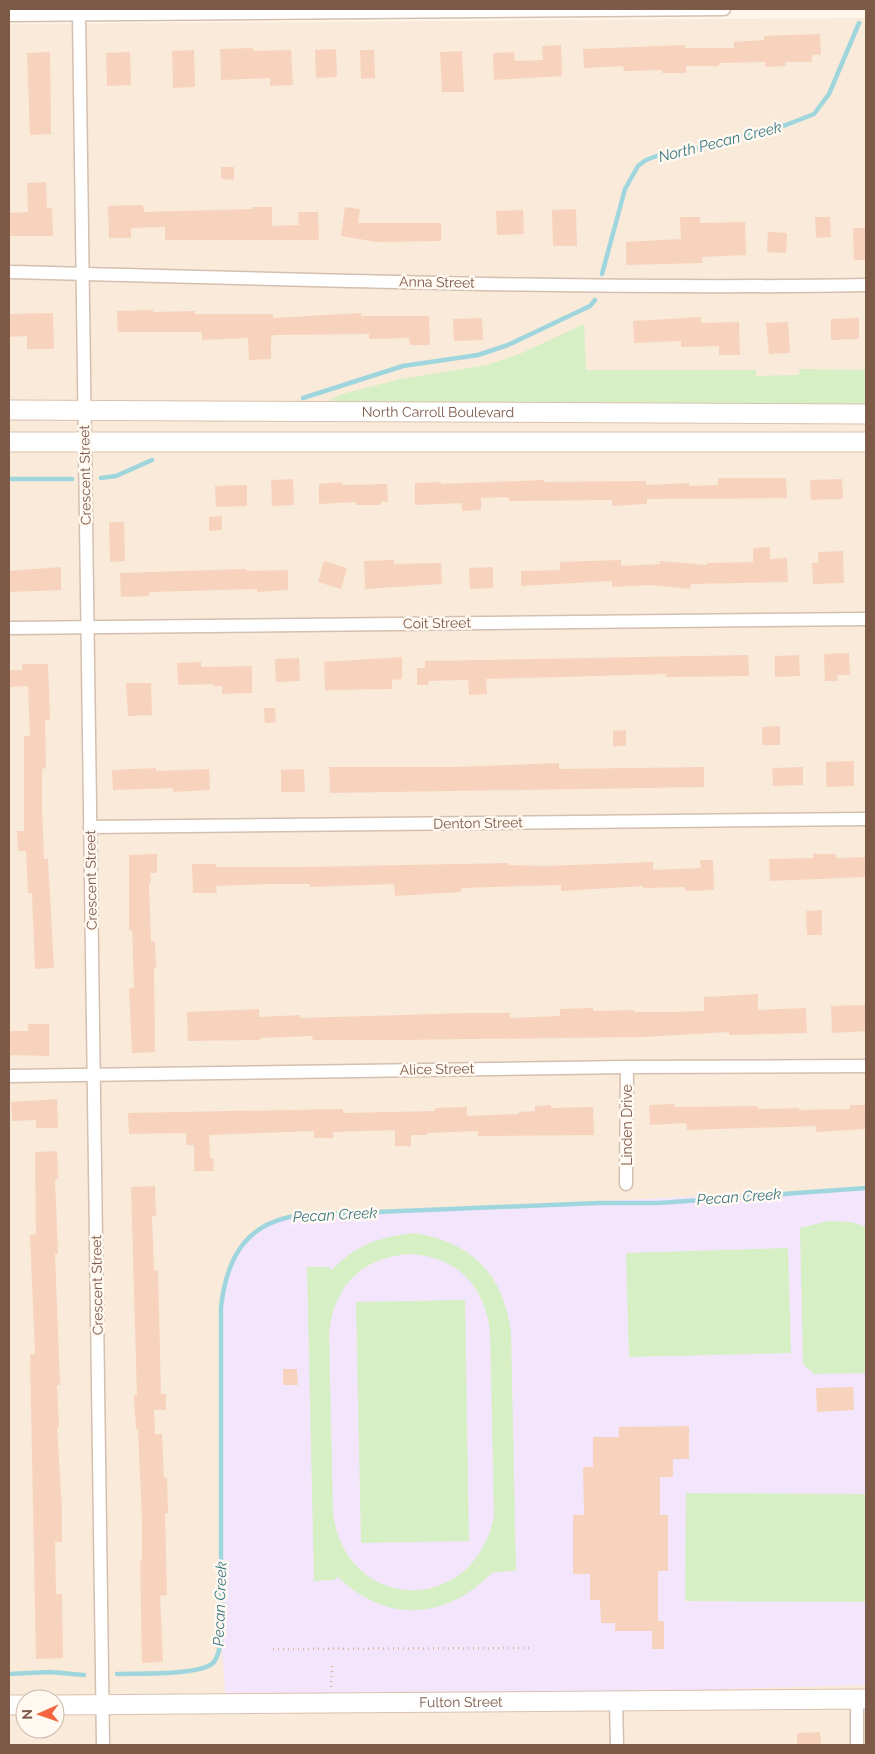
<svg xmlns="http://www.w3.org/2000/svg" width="875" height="1754" font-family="Raleway,sans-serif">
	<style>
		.residential { fill: #f9ead9; fill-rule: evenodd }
		.education { fill: #f3e5fb }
		.green { fill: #d7efc5; fill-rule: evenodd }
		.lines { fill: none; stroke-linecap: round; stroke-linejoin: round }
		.stream { stroke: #9fd6de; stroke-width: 4.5 }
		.building { fill: #f7d3bd }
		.street-casing { stroke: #d5bfaf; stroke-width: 15 }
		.secondary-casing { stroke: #dbc1ae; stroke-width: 21 }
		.path { stroke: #ddb69f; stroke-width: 2.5; stroke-dasharray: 1 4; stroke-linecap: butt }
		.street { stroke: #fff; stroke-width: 12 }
		.secondary { stroke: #fff; stroke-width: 19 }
		.labels { text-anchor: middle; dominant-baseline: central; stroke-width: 5; stroke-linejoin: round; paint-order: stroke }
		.street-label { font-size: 14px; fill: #7d5a48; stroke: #fff9f1 }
		.water-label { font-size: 15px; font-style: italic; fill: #3a7983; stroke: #fff9f1 }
	</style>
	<rect width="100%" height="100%" fill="#fef6e9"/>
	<path class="residential" d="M866,18V1745H9V24ZM25,1699H55V1729H25Z"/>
	<polygon class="education" points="866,1188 866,1685 226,1704 221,1639 221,1307 227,1272 232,1261 236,1252 259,1228 281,1219 299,1216"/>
	<g class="green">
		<polygon points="584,324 586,370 756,370 756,376 799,375 800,369 866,370 866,404 330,405 330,400 342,394 401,379 487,365 522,353"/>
		<polygon points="829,1221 851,1222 866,1227 866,1373 814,1374 803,1364 800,1228"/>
		<path d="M415,1233C473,1243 503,1274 511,1332L516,1571L493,1572C446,1620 387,1624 338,1577L333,1580L314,1581L307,1267H327L332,1270C356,1245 381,1236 415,1233ZM410,1254C457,1257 483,1284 490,1330L494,1516C474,1617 346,1614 333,1513L329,1334C334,1285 361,1258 410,1254Z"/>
		<polygon points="788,1248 791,1353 629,1357 626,1253"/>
		<polygon points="465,1300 469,1541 361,1543 356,1302"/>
		<polygon points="686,1493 866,1494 866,1602 685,1601"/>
	</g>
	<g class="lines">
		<g class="stream">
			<polyline points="602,274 625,189 638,166 646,160 662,154 693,149 786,125 814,114 829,94 859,23"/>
			<polyline points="303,398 403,366 478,355 508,345 590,306 595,300"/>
			<polyline points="101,478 116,476 152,460"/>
			<polyline points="9,479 72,479"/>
			<polyline points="9,1674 50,1672 84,1675"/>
			<path d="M117,1674C137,1673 202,1676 214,1662C219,1655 220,1647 221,1639V1307C227,1255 248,1220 304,1215L599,1203H659L866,1188"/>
		</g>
	</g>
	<g class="building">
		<polygon points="820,34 821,54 812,55 812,62 785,62 786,66 765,67 765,62 719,63 719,66 686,66 686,73 662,73 662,70 624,71 623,66 584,68 583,49 685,45 685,48 734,48 734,42 764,40 764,36"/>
		<polygon points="561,45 562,76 494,80 493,53 514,52 515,61 543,60 542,46"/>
		<polygon points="253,48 253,51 291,50 293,85 270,86 270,78 221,80 220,49"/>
		<polygon points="336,49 337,77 316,78 315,50"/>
		<polygon points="194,50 195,87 173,88 172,51"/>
		<polygon points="360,50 374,50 375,78 361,79"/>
		<polygon points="462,51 464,92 442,92 440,52"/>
		<polygon points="50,52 51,134 30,135 27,53"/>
		<polygon points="130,52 131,85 107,86 106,53"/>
		<polygon points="221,167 234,167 234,180 221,179"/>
		<polygon points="46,182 47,208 52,208 53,236 9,236 9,213 28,212 27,183"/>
		<polygon points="143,205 144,212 252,209 252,207 272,207 272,226 299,225 298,212 318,212 319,240 165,240 165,227 131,228 131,238 109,238 108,206"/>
		<polygon points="345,207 360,209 358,223 441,223 441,241 377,242 341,236"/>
		<polygon points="576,209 577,246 553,246 552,210"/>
		<polygon points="523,210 524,234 497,235 496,211"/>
		<polygon points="680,217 700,217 700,223 745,222 746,255 702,257 703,263 626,265 626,242 681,239"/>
		<polygon points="815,217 830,217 831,237 816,238"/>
		<polygon points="853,228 866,228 866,260 854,260"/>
		<polygon points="768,232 787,233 786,253 767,252"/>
		<polygon points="153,310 153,312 195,311 195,314 273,314 273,318 361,313 361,316 429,316 430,345 410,345 409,338 369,339 369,334 274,335 271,337 271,359 249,360 248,338 202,340 202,332 118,332 117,311"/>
		<polygon points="53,313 54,349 27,349 27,336 9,337 9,314"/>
		<polygon points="701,317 701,323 739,322 740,355 719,355 719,346 681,347 681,341 634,343 633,321"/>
		<polygon points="482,318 483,340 454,341 453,319"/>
		<polygon points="859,318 859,339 831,340 831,319"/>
		<polygon points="788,322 790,353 769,354 766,323"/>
		<polygon points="718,478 786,478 787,498 647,499 647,504 612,506 612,500 509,501 509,497 481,498 481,510 462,511 462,503 415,505 415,483 441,482 441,484 544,480 544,482 646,481 646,485 689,483 689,486 718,485"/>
		<polygon points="293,479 294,505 272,506 271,480"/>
		<polygon points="842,479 843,499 811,500 810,480"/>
		<polygon points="342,482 342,485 387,484 388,502 381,502 381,505 356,505 356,502 319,504 319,484"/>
		<polygon points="247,485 247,506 216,507 215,486"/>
		<polygon points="222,516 222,530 209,531 209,517"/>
		<polygon points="109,522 124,522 125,561 110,562"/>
		<polygon points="770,547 770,559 787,558 788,582 691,584 690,589 650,585 612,587 612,581 521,586 521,571 560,570 560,562 621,560 621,566 660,564 660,561 707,565 707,563 753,562 753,548"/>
		<polygon points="843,551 844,583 813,584 812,563 818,563 818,552"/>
		<polygon points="394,560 394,564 441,563 442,584 365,589 364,561"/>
		<polygon points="324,561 347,568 341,589 318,582"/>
		<polygon points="61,567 61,590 9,592 9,571"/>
		<polygon points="493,567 493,588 470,589 469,568"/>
		<polygon points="246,569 247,571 288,570 288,590 257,592 257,589 149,592 149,596 121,597 120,573"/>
		<polygon points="849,653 850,675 837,675 838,681 825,681 824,654"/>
		<polygon points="748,655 749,676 666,677 666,674 486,679 487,694 469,695 468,680 428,681 429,685 417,685 417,668 425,668 425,661"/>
		<polygon points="799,655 800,676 775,677 775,656"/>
		<polygon points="402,657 402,679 392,680 392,689 325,690 324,662"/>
		<polygon points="299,658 300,681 276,682 275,659"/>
		<polygon points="201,662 201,667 252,666 252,693 222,694 222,686 213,686 213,684 178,685 177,663"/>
		<polygon points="22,664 48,664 50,720 45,720 46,768 42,769 42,808 44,859 48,859 54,968 35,969 32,893 28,893 26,851 18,851 17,831 24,831 24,736 30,736 28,686 9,687 9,670 22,670"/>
		<polygon points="126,683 151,683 152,715 128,716"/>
		<polygon points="264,708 275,708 276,722 265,723"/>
		<polygon points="780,726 780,745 762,745 762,727"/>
		<polygon points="626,730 626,746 613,746 613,731"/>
		<polygon points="854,761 854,786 826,787 826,762"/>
		<polygon points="559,763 559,769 704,767 704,787 330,793 329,767 456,767"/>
		<polygon points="803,767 803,785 773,786 772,768"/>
		<polygon points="156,768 156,771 209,769 210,790 173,792 173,788 113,790 112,770"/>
		<polygon points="304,769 305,792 281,792 281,770"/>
		<polygon points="157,854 157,873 150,873 151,883 149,883 151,942 155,941 156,968 154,968 155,1052 132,1053 129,988 134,988 132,930 129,930 129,855"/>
		<polygon points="813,854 835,854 836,858 866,857 866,877 770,881 769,859 813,858"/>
		<polygon points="700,860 713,860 714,890 685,891 685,887 643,888 643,886 561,891 561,885 461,888 461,892 395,896 394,884 310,887 310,884 269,884 216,886 217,893 193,893 192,864 216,864 216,867 302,867 509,863 509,865 545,866 653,862 653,870 701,868"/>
		<polygon points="822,910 822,935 807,935 806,911"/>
		<polygon points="758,994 758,1010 806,1008 807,1033 729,1035 729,1032 643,1037 395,1040 313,1040 312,1036 260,1038 260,1040 188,1041 187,1012 259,1009 259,1017 300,1015 301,1018 469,1013 510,1013 510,1018 560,1016 560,1009 593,1008 593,1011 634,1010 634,1012 675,1012 704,1011 704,997"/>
		<polygon points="866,1005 866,1031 832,1033 831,1006"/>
		<polygon points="28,1024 49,1024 49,1056 9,1055 9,1031 28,1031"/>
		<polygon points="57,1099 58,1128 36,1128 36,1120 12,1121 11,1102"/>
		<polygon points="674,1104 674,1107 758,1106 758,1109 799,1108 799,1110 850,1109 850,1105 866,1105 866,1129 816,1132 816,1126 687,1130 686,1123 650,1125 649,1105"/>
		<polygon points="551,1105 551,1108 593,1107 594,1135 478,1136 478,1131 427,1133 427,1135 411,1135 411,1146 395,1146 395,1130 333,1132 333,1138 314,1138 314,1131 209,1135 210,1158 213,1158 214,1171 194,1171 194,1145 186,1145 186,1133 129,1134 128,1113 343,1109 343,1113 435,1111 435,1108 467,1107 467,1116 519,1114 519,1112 535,1111 535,1106"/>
		<polygon points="57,1151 58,1179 55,1179 58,1254 55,1254 60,1385 57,1385 59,1428 57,1428 62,1509 62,1542 55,1542 56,1594 62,1594 63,1658 36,1659 30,1354 35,1354 30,1235 36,1234 35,1152"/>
		<polygon points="155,1186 156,1216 152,1216 154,1271 158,1270 161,1394 166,1394 166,1410 154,1410 155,1434 162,1434 164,1478 167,1478 168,1513 165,1513 167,1595 160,1596 163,1662 142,1663 140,1561 142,1561 142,1521 138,1429 136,1429 134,1395 137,1395 131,1187"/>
		<polygon points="283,1369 297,1369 298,1385 283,1385"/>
		<polygon points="853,1387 854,1410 817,1412 816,1388"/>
		<polygon points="689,1426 689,1459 673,1459 673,1477 660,1477 660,1515 668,1515 668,1571 658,1571 658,1621 664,1621 664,1649 652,1649 652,1631 615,1631 615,1623 601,1623 600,1600 590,1600 590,1574 573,1574 573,1515 584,1515 583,1467 593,1467 593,1437 619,1437 619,1427"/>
		<polygon points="820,1732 821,1745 797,1745 797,1733"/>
	</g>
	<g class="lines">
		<defs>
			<g id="street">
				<polyline points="9,15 724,9"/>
				<polyline points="79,15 103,1745"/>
				<path d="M9,272C294,279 581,290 866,285"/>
				<polyline points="9,628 866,619"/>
				<polyline points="90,827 866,819"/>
				<polyline points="9,1076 627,1067 866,1066"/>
				<polyline points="626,1184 627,1067"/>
				<polyline points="857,1699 857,1745"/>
				<polyline points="616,1701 617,1745"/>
			</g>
			<g id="secondary">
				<path id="s1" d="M9,410L866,414"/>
				<polyline points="9,442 866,442"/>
				<polyline points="9,1705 25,1705"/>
				<path id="s2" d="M55,1705L866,1699"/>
			</g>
		</defs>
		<use href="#street" class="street-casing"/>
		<use href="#secondary" class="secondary-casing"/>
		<g class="path">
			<polyline points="273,1649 533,1648"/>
			<polyline points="331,1687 332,1665"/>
		</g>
		<use href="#street" class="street"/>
		<use href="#secondary" class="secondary"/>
	</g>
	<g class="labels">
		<g class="street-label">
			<text transform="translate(437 282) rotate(1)">Anna Street</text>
			<text stroke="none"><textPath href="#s1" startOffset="429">North Carroll Boulevard</textPath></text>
			<text transform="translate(85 475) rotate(-91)">Crescent Street</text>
			<text transform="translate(437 623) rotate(-1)">Coit Street</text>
			<text transform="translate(478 823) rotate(-1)">Denton Street</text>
			<text transform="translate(91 880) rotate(-91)">Crescent Street</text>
			<text transform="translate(437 1069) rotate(-1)">Alice Street</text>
			<text transform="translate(627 1125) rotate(-90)">Linden Drive</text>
			<text transform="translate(97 1285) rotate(-91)">Crescent Street</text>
			<text stroke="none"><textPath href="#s2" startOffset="406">Fulton Street</textPath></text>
		</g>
		<g class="water-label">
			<text transform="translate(720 142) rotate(-14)">North Pecan Creek</text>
			<text transform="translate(739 1197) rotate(-4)">Pecan Creek</text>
			<text transform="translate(335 1215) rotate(-3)">Pecan Creek</text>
			<text transform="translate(220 1604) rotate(-88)">Pecan Creek</text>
		</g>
	</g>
	<rect width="875" height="1754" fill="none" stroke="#7d5a48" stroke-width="20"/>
	<g transform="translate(40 1714) rotate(268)"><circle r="24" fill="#fff9f1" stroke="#cbb9ad"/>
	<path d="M0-4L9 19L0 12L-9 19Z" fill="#f46542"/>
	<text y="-8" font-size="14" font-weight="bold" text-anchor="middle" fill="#7d5a48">N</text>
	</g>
</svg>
